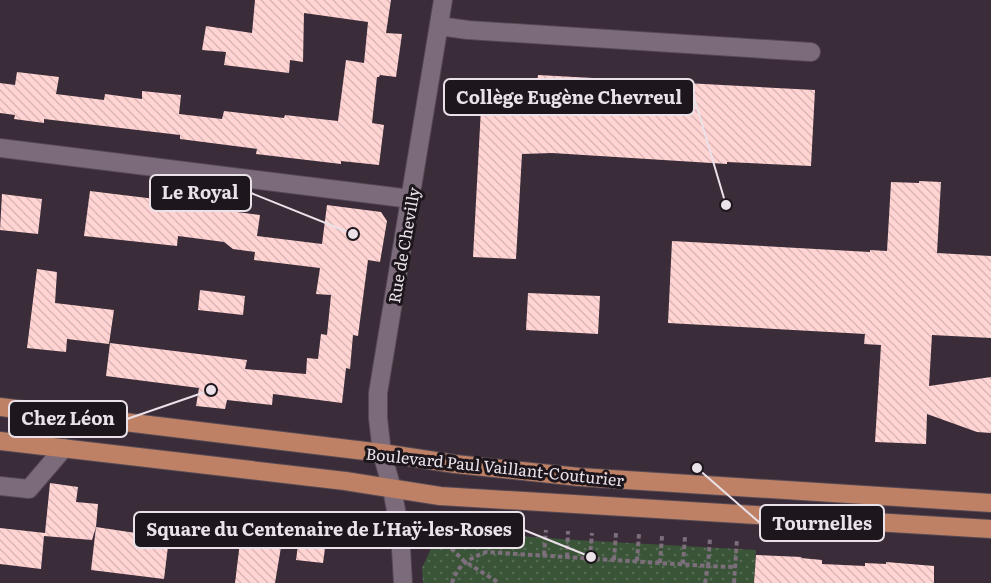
<svg xmlns="http://www.w3.org/2000/svg" width="991" height="583" font-family="Literata,serif">
	<style>
		.park { fill: url(#park-dots) }
		.building { fill: url(#building-back-hatch) }
		.lines { fill: none; stroke-linecap: round; stroke-linejoin: round }
		.minor-casing { stroke: #554954; stroke-width: 20 }
		.major-casing { stroke: #554954; stroke-width: 20 }
		.path { stroke: #7c6f7b; stroke-width: 4; stroke-dasharray: 4.5 3; stroke-linecap: butt }
		.minor { stroke: #7c6c7b; stroke-width: 18 }
		.major { stroke: #be8165; stroke-width: 18 }
		.labels { text-anchor: middle; dominant-baseline: central; stroke-width: 6; stroke-linejoin: round; paint-order: stroke }
		.street-label { font-size: 16px; fill: #eae1e9; stroke: #1d161c }
		.leader { fill: none; stroke: #eae1e9; stroke-width: 2 }
		.callout-dot { fill: #eae1e9; stroke: #1d161c; stroke-width: 2 }
		.callout { fill: #1d161c; stroke: #eae1e9; stroke-width: 2 }
		.callout-label { font-size: 18px; text-anchor: middle; font-weight: bold; fill: #eae1e9 }
	</style>
	<defs>
		<pattern id="park-dots" width="8" height="8" patternUnits="userSpaceOnUse" patternTransform="scale(1.5)"><rect width="8" height="8" fill="#3a5438"/><path d="M2 2h.1M6 6h.1" fill="none" stroke="#576c55" stroke-width="1.8" stroke-linecap="round"/></pattern>
		<pattern id="building-back-hatch" width="6" height="6" patternUnits="userSpaceOnUse" patternTransform="scale(1.5)"><rect width="6" height="6" fill="#ffd4d2"/><path d="M-1 5l2 2M0 0l6 6M5-1l2 2" fill="none" stroke="#dab7b6"/></pattern>
	</defs>
	<rect width="100%" height="100%" fill="#3a2c39"/>
	<polygon class="park" points="461,532 576,540 756,550 754,583 423,583 422,568 433,544"/>
	<g class="building">
		<polygon points="255,0 391,0 386,33 402,34 396,77 380,75 379,77 377,77 372,123 384,125 379,165 341,161 341,164 256,154 257,149 180,139 180,135 44,119 44,123 14,119 15,115 0,113 0,83 15,85 17,72 59,77 56,94 104,100 105,94 142,99 142,91 181,95 179,114 222,119 224,111 284,118 285,115 338,121 346,60 364,63 368,22 304,13 303,62 290,60 289,73 224,65 226,52 202,50 206,26 252,33"/>
		<polygon points="538,75 815,90 811,166 727,162 727,164 552,153 522,154 516,259 473,257 481,108 534,111"/>
		<polygon points="919,181 941,182 937,253 991,256 991,338 932,335 929,386 991,377 991,433 977,432 927,414 926,444 875,442 881,345 864,344 865,334 668,323 672,241 870,252 870,250 887,251 891,182 919,183"/>
		<polygon points="90,191 237,209 237,212 260,215 257,236 322,244 327,205 381,212 387,221 380,262 368,260 358,336 353,335 350,369 346,368 342,403 273,394 272,405 227,400 225,409 196,406 199,388 106,376 110,343 247,360 245,369 306,374 307,358 318,359 321,334 327,335 331,295 316,294 320,268 254,260 255,252 233,249 224,242 178,236 177,246 84,236"/>
		<polygon points="2,194 42,199 38,234 0,230"/>
		<polygon points="37,269 57,272 55,303 114,310 109,344 67,339 66,352 27,348"/>
		<polygon points="200,290 245,296 243,315 198,310"/>
		<polygon points="528,293 600,296 598,334 526,330"/>
		<polygon points="50,483 78,487 76,502 98,504 96,527 169,538 164,579 91,570 96,527 92,540 44,536 41,569 0,564 0,528 45,533"/>
		<polygon points="188,515 217,519 214,548 184,545"/>
		<polygon points="300,530 327,534 323,563 296,560"/>
		<polygon points="241,534 282,541 275,583 235,583"/>
		<polygon points="756,555 802,557 801,558 822,560 822,564 865,566 865,563 886,564 886,562 934,566 934,583 754,583"/>
	</g>
	<g class="lines">
		<defs>
			<g id="minor">
				<polyline points="439,26 468,30 811,52"/>
				<polyline points="0,148 411,199"/>
				<polyline points="0,486 29,489 64,448"/>
				<polyline points="403,583 400,531 392,489 382,453 378,418 378,393 443,0"/>
			</g>
			<g id="major">
				<polyline points="0,407 382,453 455,464 579,477 991,503"/>
				<polyline points="0,441 345,481 440,496 991,529"/>
			</g>
		</defs>
		<use href="#minor" class="minor-casing"/>
		<use href="#major" class="major-casing"/>
		<g class="path">
			<polyline points="419,517 464,561 499,583"/>
			<polyline points="544,555 546,530"/>
			<polyline points="567,557 568,531"/>
			<polyline points="590,558 592,533"/>
			<polyline points="614,560 616,533"/>
			<polyline points="637,561 639,534"/>
			<polyline points="660,563 662,536"/>
			<polyline points="683,564 685,537"/>
			<path d="M452,583C458,564 469,559 486,552L708,566L710,538"/>
			<polyline points="705,583 708,566 735,567"/>
			<polyline points="734,583 737,539"/>
		</g>
		<use href="#minor" class="minor"/>
		<use href="#major" class="major"/>
	</g>
	<g class="labels">
		<g class="street-label">
			<text transform="translate(403 245) rotate(-80)">Rue de Chevilly</text>
			<text transform="translate(495 466) rotate(6)">Boulevard Paul Vaillant-Couturier</text>
		</g>
	</g>
	<path class="leader" d="M726 205L694 97M353 234L251 193M211 390L127 419M697 468L760 523M591 557L524 530"/>
	<g class="callout-dot">
		<circle cx="726" cy="205" r="6"/>
		<circle cx="353" cy="234" r="6"/>
		<circle cx="211" cy="390" r="6"/>
		<circle cx="697" cy="468" r="6"/>
		<circle cx="591" cy="557" r="6"/>
	</g>
	<g class="callout">
		<rect x="444" y="79" width="250" height="36" rx="6"/>
		<rect x="150" y="175" width="101" height="36" rx="6"/>
		<rect x="9" y="401" width="118" height="36" rx="6"/>
		<rect x="760" y="505" width="124" height="36" rx="6"/>
		<rect x="134" y="512" width="390" height="36" rx="6"/>
	</g>
	<g class="callout-label">
		<text x="569" y="104">Collège Eugène Chevreul</text>
		<text x="200" y="199">Le Royal</text>
		<text x="68" y="425">Chez Léon</text>
		<text x="822" y="530">Tournelles</text>
		<text x="329" y="536">Square du Centenaire de L'Haÿ-les-Roses</text>
	</g>
</svg>
